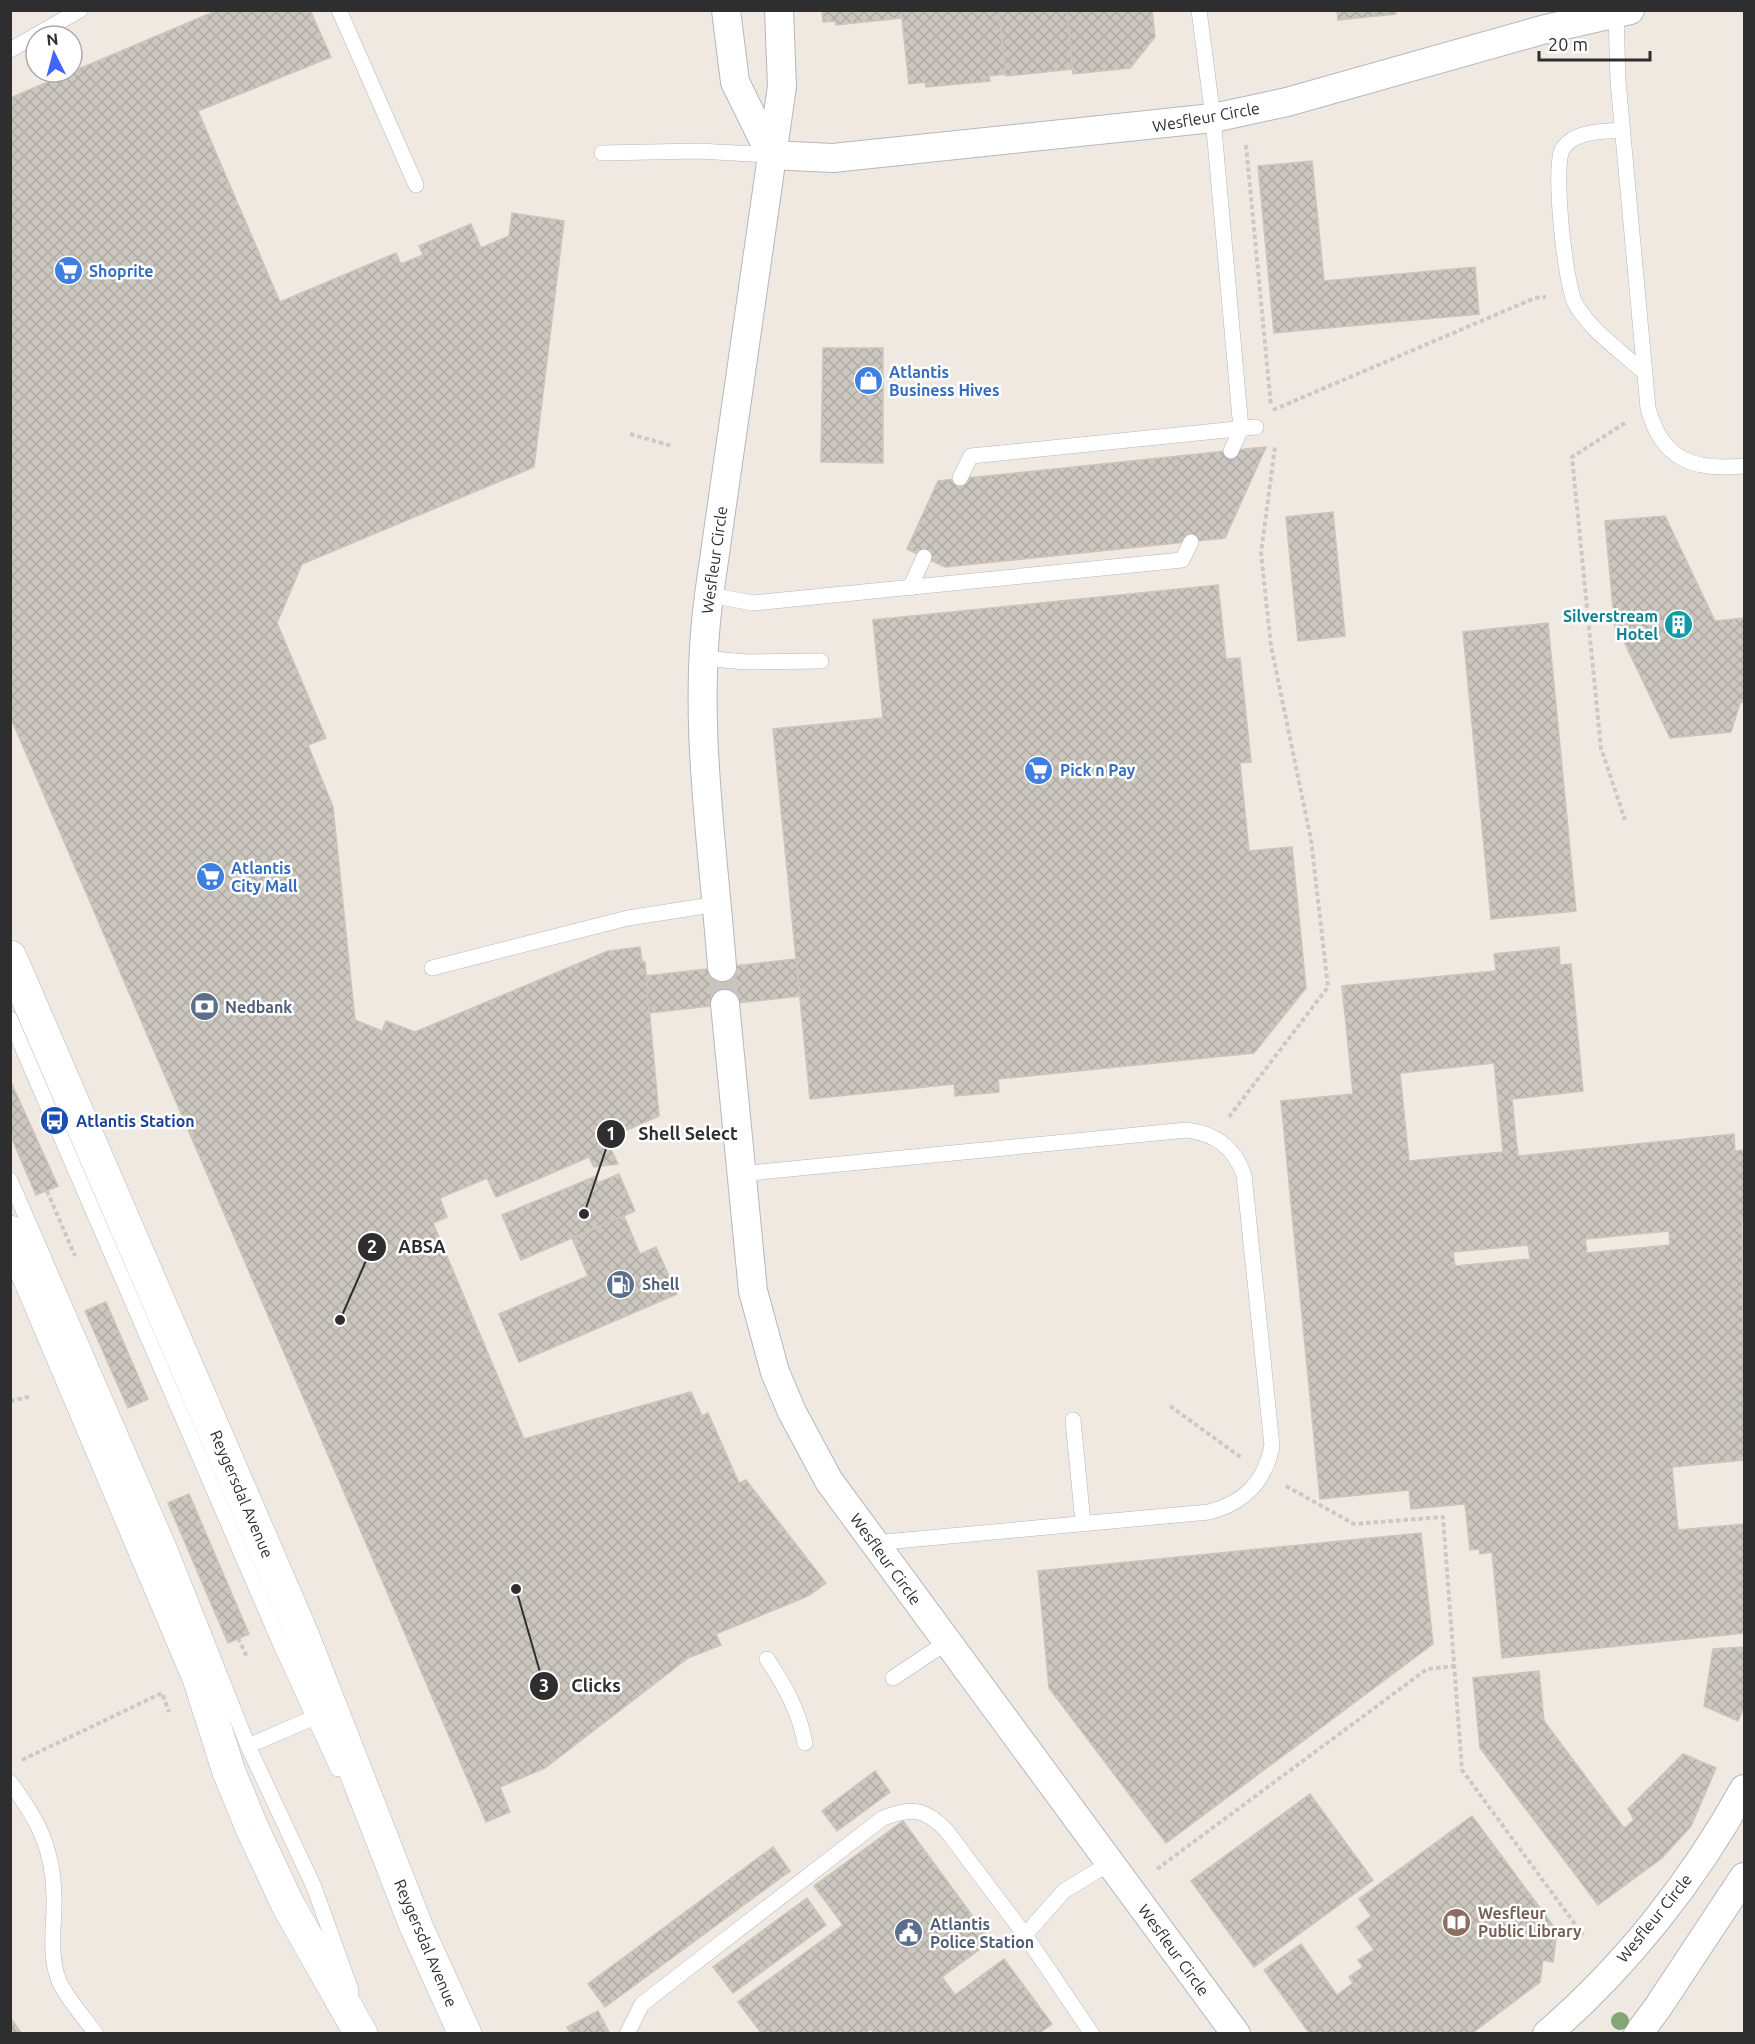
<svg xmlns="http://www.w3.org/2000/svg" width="1755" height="2044" font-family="Ubuntu,sans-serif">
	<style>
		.building { fill: url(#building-cross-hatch); stroke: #cbc5ba; stroke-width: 1.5; fill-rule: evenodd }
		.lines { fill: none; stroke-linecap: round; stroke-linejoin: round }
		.minor-tunnel { stroke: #c8c4bd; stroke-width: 28; stroke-dasharray: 28 14; stroke-linecap: butt }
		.service-casing { stroke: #b4b7c1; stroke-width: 16 }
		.minor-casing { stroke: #b4b7c1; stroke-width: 30 }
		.secondary-casing { stroke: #b4b7c1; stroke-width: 34 }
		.path { stroke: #c9c9c9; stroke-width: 4; stroke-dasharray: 4.5 3; stroke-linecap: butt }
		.service { stroke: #fff; stroke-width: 15 }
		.minor { stroke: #fff; stroke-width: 28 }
		.secondary { stroke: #fff; stroke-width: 33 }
		.tree { fill: #84a574 }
		.labels { text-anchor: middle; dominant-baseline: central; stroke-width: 5; stroke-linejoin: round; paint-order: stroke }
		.street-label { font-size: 16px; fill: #2e2e2e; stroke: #fff }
		.shop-label { font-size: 16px; font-weight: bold; fill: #366cbe; stroke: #fff; text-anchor: start }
		.culture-label { font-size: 16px; font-weight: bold; fill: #0d838f; stroke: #fff; text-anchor: end }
		.service-label { font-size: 16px; font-weight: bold; fill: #4e5e75; stroke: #fff; text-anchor: start }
		.transit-label { font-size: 16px; font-weight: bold; fill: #164399; stroke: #fff; text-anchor: start }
		.education-label { font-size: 16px; font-weight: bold; fill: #785e54; stroke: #fff; text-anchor: start }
		.leader { fill: none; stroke: #2e2e2e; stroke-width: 2 }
		.callout-dot { fill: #2e2e2e; stroke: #fff; stroke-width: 2 }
		.mark-label { font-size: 18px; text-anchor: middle; font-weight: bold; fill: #fff }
		.callout-label { font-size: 18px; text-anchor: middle; font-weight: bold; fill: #2e2e2e; stroke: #fff; stroke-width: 5; stroke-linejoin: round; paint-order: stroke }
	</style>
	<defs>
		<pattern id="building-cross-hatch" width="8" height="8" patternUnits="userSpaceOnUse" patternTransform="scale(1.5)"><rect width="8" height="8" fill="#cbc7bf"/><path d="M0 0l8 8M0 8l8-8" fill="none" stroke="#afaba4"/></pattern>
	</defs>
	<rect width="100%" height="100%" fill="#efe9e1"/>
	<g class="building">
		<polygon points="218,10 310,10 331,57 198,111 280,302 396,253 401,264 423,255 419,246 471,224 481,248 509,236 512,213 564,221 534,467 302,564 277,623 326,738 308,745 333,807 355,1020 382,1031 386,1021 415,1032 608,951 640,947 642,961 645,962 659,1116 606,1139 618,1164 594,1167 589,1157 496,1197 487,1178 440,1198 447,1217 433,1223 524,1439 691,1392 702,1416 708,1413 739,1483 746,1480 826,1583 808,1596 716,1634 721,1645 688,1658 545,1768 500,1787 510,1812 486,1822 10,716 10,98"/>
		<polygon points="822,10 901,10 902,18 836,25 835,21 823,22"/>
		<polygon points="901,10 999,10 1006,74 989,76 990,81 926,87 925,82 909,84"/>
		<polygon points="999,10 1067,10 1073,69 1006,76"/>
		<polygon points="1067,10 1152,10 1155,37 1130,68 1073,74"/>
		<polygon points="1337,10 1395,10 1396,14 1338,20"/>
		<polygon points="1312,161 1324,281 1475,267 1479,314 1274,333 1258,166"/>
		<polygon points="823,348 883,348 883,463 821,462"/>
		<polygon points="1266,447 1225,538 945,567 907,549 938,481"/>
		<polygon points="1333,512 1345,636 1298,641 1286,517"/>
		<polygon points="1665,516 1715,621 1744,618 1744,702 1740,703 1731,732 1670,738 1618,629 1615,629 1605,521"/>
		<polygon points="1218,585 1226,659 1240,658 1251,762 1240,763 1249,851 1292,847 1306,988 1254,1053 998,1079 999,1092 955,1096 954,1084 810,1099 773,729 883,718 873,620"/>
		<polygon points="1548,623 1576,911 1491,919 1463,632"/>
		<path d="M1559,947L1560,965L1571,964L1583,1091L1512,1099L1518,1156L1734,1134L1735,1151L1744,1150V1220L1742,1221L1744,1460L1672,1467L1678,1530L1744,1524V1633L1502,1658L1492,1552L1480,1554L1479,1549L1470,1550L1465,1504L1411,1509L1409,1490L1320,1499L1281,1101L1353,1094L1342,986L1496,971L1494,954ZM1494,1063L1503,1152L1409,1161L1400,1073ZM1669,1231L1670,1245L1587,1253L1585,1239ZM1528,1245L1530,1259L1455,1266L1453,1252Z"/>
		<polygon points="796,959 800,996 649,1013 646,976"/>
		<polygon points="10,1080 58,1186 36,1195 10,1134"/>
		<polygon points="619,1174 635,1211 521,1260 502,1215 596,1176 598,1183"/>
		<polygon points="624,1216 640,1254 656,1247 677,1294 519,1362 499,1314 588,1276 572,1238"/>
		<polygon points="106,1302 148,1399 128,1408 85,1311"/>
		<polygon points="189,1494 249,1634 228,1643 168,1503"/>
		<polygon points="1421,1533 1433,1644 1166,1843 1049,1688 1038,1571"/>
		<polygon points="1744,1647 1744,1706 1738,1721 1704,1706 1713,1649"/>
		<polygon points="1539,1671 1544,1721 1624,1828 1634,1820 1628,1809 1683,1754 1716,1768 1691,1826 1662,1858 1598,1905 1480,1748 1473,1678"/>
		<polygon points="875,1771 890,1792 837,1831 822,1811"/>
		<polygon points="1310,1794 1373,1880 1254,1967 1191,1881"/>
		<polygon points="1472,1816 1557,1931 1553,1962 1543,1960 1540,1982 1471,2034 1310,2034 1264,1970 1301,1944 1337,1995 1353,1983 1349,1977 1363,1967 1358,1960 1374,1950 1357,1927 1371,1916 1359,1899"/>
		<polygon points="903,1821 991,1941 942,1977 955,1995 1004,1959 1052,2024 1038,2034 874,2034 871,2029 865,2034 762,2034 738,2002 843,1925 814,1886"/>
		<polygon points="773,1847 790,1871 605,2007 588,1984"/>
		<polygon points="807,1898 826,1925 733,1993 713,1967"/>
		<polygon points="598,2011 610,2034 571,2034 567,2027"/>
		<polygon points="10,2017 22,2034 10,2034"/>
	</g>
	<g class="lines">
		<polyline class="minor-tunnel" points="722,967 725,1004"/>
		<defs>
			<g id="service">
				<polyline points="339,10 416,185"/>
				<polyline points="1199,10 1213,118 1241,429 1231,451"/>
				<path d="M1616,13L1618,81L1648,408C1662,461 1695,471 1744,466"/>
				<polyline points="10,50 80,10"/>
				<path d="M1623,130C1603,132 1576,130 1563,148C1552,164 1565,287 1576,305C1592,332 1622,352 1645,373"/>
				<polyline points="602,153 698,151 771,155"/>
				<polyline points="960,478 971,456 1256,427"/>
				<polyline points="910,588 924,557"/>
				<polyline points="709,595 753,603 1182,560 1191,542"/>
				<polyline points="702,658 746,662 821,661"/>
				<polyline points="432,968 628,918 718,904"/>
				<polyline points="10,1019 280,1643 338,1769"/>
				<path d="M740,1174L1187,1130C1216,1134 1234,1147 1244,1175L1272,1446C1265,1482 1244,1503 1209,1512L874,1543"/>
				<polyline points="10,1180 170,1549 248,1746 314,1887 351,1990"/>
				<polyline points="1073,1420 1083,1523"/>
				<path d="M767,1659C785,1686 799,1711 805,1743"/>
				<polyline points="893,1678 947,1642"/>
				<polyline points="248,1746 315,1717"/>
				<path d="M10,1782C37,1819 53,1847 54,1895C55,1923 48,1953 59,1981C67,1999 84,2017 96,2034"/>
				<polyline points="1025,1935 1064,1891 1110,1863"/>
				<path d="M627,2034L642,2004L883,1818C912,1808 923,1807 946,1830L1025,1935L1092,2034"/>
			</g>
			<g id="minor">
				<polyline points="726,10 735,82 771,155"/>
				<polyline points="771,155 833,158 1213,118 1287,102 1542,30 1630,10"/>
				<path d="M722,967C713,844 692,719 709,595L782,86L779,10"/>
				<polyline points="725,1004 753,1291 775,1372 792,1412 829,1481 1236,2034"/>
				<path d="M1547,2034C1626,1966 1694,1880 1744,1789"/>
				<polyline points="1638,2034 1658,2007 1744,1877"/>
			</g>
			<g id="secondary">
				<polyline points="10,957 302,1634 416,1926 465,2034"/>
				<polyline points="10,1232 199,1678 229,1772 252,1828 288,1905 361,2034"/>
			</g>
		</defs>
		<use href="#service" class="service-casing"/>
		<use href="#minor" class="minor-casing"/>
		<use href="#secondary" class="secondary-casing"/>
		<g class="path">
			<polyline points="1246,145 1271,406"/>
			<polyline points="1273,410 1535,298 1546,297"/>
			<polyline points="1625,423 1572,457 1601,748 1625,820"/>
			<polyline points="630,434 672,446"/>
			<polyline points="1229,1117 1328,987 1311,840 1271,646 1261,553 1275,447"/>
			<polyline points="47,1191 75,1256"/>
			<polyline points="10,1401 32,1396"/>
			<polyline points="1170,1406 1242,1458"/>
			<polyline points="1286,1486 1354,1524 1443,1517 1462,1770 1583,1935"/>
			<polyline points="238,1638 247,1657"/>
			<polyline points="22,1760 162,1693 169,1712"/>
			<polyline points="1157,1869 1427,1669 1456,1666"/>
		</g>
		<use href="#service" class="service"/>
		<use href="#minor" class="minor"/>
		<use href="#secondary" class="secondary"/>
	</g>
	<circle class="tree" cx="1620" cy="2021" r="9"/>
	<defs>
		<symbol id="supermarket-disc" viewBox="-11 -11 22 22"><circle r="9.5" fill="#3f7fe0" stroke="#fff"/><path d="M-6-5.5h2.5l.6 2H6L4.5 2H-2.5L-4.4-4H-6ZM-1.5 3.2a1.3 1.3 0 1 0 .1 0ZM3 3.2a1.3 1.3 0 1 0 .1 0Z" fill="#fff"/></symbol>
		<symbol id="shop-disc" viewBox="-11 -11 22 22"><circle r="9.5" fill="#3f7fe0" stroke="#fff"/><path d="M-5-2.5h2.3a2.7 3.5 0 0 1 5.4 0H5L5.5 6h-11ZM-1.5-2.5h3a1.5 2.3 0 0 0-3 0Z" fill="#fff"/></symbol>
		<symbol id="building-disc" viewBox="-11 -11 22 22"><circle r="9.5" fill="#0f9aa8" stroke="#fff"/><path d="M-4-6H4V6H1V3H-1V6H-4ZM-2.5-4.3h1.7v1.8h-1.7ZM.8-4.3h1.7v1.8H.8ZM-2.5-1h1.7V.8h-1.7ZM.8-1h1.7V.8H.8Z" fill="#fff"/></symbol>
		<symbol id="bank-disc" viewBox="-11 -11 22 22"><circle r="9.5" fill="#5c6f8a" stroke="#fff"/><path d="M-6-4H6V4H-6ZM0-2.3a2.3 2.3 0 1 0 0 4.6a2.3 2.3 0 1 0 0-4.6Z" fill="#fff"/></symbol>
		<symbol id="bus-disc" viewBox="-11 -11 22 22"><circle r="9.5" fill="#1a4fb4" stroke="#fff"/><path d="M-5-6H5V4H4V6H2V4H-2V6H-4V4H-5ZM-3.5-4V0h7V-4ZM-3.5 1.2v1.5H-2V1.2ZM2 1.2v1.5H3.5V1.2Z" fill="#fff"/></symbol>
		<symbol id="fuel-disc" viewBox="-11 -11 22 22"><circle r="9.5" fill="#5c6f8a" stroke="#fff"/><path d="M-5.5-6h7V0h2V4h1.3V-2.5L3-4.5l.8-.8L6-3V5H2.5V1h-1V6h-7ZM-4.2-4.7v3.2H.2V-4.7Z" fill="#fff"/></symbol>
		<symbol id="library-disc" viewBox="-11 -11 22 22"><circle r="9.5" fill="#8d6e63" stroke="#fff"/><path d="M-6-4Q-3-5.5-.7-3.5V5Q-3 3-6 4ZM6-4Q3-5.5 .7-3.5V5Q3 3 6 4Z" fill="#fff"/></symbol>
		<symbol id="civic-disc" viewBox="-11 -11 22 22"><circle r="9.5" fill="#5c6f8a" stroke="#fff"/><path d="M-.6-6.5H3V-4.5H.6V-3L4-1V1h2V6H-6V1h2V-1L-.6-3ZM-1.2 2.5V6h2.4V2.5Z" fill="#fff"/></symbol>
	</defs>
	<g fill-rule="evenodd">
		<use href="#supermarket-disc" x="52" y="254" width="33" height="33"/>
		<use href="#shop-disc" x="852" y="364" width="33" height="33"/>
		<use href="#building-disc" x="1662" y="608" width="33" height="33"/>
		<use href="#supermarket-disc" x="1022" y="754" width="33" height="33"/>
		<use href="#supermarket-disc" x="194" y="860" width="33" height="33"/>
		<use href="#bank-disc" x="188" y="990" width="33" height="33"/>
		<use href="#bus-disc" x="38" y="1104" width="33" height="33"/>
		<use href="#fuel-disc" x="604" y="1268" width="33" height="33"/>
		<use href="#library-disc" x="1440" y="1906" width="33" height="33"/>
		<use href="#civic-disc" x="892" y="1916" width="33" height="33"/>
	</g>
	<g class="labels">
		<g class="street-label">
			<text transform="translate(1206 117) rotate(-10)">Wesfleur Circle</text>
			<text transform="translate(714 560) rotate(-82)">Wesfleur Circle</text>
			<text transform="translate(242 1494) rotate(67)">Reygersdal Avenue</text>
			<text transform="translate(886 1559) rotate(54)">Wesfleur Circle</text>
			<text transform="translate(1654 1918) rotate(-51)">Wesfleur Circle</text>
			<text transform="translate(426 1943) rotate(67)">Reygersdal Avenue</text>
			<text transform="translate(1174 1950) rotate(54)">Wesfleur Circle</text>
		</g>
		<g class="shop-label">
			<text x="89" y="271">Shoprite</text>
			<text x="889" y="372">Atlantis<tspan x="889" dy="18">Business Hives</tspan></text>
			<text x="1060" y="770">Pick n Pay</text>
			<text x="231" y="868">Atlantis<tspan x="231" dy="18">City Mall</tspan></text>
		</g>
		<g class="culture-label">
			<text x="1658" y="616">Silverstream<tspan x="1658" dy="18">Hotel</tspan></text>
		</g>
		<g class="service-label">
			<text x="225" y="1007">Nedbank</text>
			<text x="642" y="1284">Shell</text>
			<text x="930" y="1924">Atlantis<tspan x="930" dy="18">Police Station</tspan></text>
		</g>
		<g class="transit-label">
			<text x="76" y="1121">Atlantis Station</text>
		</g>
		<g class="education-label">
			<text x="1478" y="1913">Wesfleur<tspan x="1478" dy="18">Public Library</tspan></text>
		</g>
	</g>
	<path class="leader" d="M584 1214L611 1134M340 1320L372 1247M516 1589L544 1686"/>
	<g class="callout-dot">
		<circle cx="584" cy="1214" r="6"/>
		<circle cx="340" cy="1320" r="6"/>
		<circle cx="516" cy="1589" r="6"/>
		<circle cx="611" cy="1134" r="15"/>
		<circle cx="372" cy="1247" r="15"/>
		<circle cx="544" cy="1686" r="15"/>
	</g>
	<g class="mark-label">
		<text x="611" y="1140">1</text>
		<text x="372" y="1253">2</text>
		<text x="544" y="1692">3</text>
	</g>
	<g class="callout-label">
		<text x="688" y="1140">Shell Select</text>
		<text x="422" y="1253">ABSA</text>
		<text x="596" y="1692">Clicks</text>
	</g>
	<rect width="1755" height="2044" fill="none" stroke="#2e2e2e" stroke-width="24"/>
	<g transform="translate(54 54) rotate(354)"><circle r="28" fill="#ffffff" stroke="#ababab" stroke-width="1.5"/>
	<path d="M0-4.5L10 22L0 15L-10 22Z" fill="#4264fb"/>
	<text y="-9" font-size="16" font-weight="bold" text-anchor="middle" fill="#2e2e2e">N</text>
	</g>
	<path d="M1539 51v9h111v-9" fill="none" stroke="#2e2e2e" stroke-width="3"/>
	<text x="1548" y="51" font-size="18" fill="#2e2e2e" stroke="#ffffff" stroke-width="4.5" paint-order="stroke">20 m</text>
</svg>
